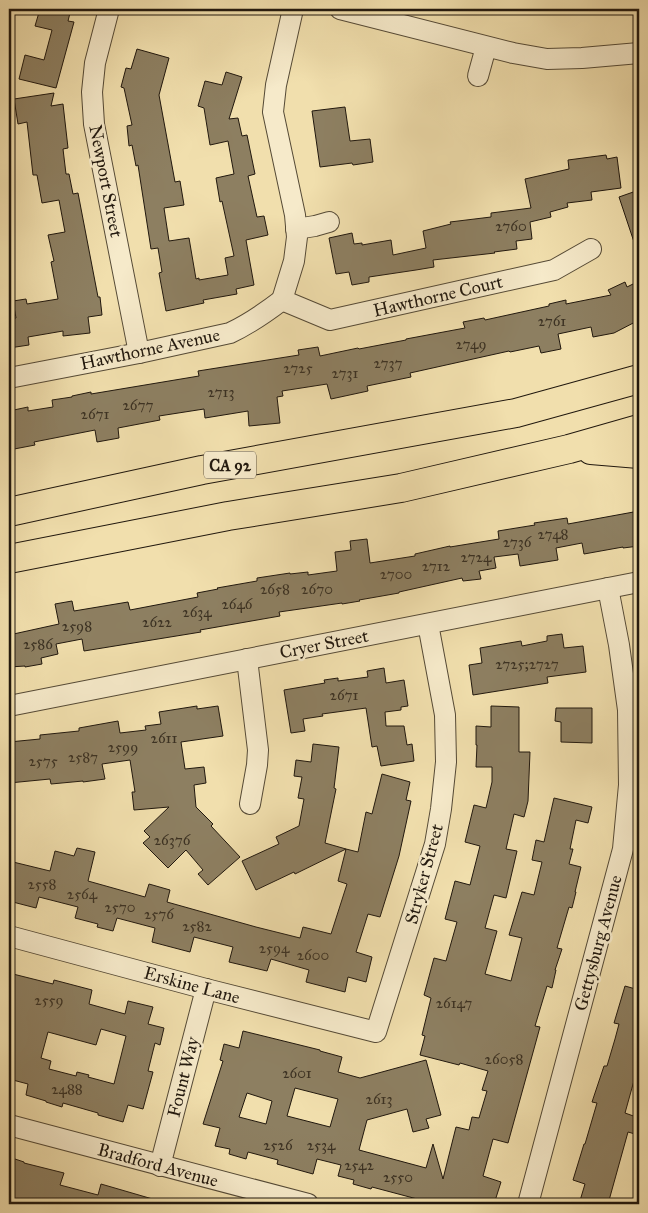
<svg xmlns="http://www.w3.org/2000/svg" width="648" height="1213" font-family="'IM FELL Great Primer',serif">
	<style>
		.building { fill: #8d7f61; stroke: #21180e; fill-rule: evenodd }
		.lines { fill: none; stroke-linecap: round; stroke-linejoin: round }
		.minor-casing { stroke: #554a36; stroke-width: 22 }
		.highway-casing { stroke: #21180e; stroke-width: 30 }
		.minor { stroke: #f6eaca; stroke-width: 20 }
		.highway { stroke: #f1dfad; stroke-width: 28 }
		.labels { text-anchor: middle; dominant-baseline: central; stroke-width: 5; stroke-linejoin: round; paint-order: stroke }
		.number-label { font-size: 15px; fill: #3c3223 }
		.shield { fill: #f6eaca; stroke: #615746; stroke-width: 1 }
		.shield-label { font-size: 16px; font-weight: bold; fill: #21180e }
		.street-label { font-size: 18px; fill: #21180e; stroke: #f6eaca }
	</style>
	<rect width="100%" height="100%" fill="#f1dfad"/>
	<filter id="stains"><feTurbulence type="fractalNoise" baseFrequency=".004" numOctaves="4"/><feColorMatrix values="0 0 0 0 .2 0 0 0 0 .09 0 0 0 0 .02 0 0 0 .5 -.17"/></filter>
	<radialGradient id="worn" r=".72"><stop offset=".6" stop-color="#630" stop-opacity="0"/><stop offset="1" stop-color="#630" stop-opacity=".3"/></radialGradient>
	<g class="building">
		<polygon points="40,9 71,9 68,21 74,22 56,88 19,79 25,55 44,60 52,30 35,26"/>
		<polygon points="137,49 169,58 159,95 175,182 180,181 184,205 164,208 169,241 189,238 196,279 199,278 199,280 228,275 225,258 234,256 222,201 220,202 216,178 234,174 228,141 210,145 204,108 198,106 205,81 222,85 226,72 242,77 229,119 238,118 242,136 247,135 255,174 248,176 257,217 264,216 268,235 246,240 254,285 236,289 237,294 203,300 204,303 166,311 159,273 162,272 158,248 151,249 138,165 136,166 132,145 129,146 127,126 132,125 124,88 121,87 126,68 131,69"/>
		<polygon points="54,93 51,106 63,104 68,148 63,149 66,174 69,174 73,194 78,193 98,297 100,297 102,315 88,317 90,333 63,336 63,331 28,337 29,345 9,348 9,319 16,318 13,301 26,299 27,304 58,299 51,262 54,261 48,235 65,232 59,200 42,203 37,175 33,175 27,122 18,124 14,99"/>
		<polygon points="345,107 350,141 370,139 373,162 353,165 352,163 320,167 312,111"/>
		<polygon points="606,155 607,159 617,157 621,188 591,192 592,200 567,203 568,207 550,212 551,217 530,222 532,239 516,241 517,249 494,252 495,253 433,260 434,267 416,270 369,277 369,282 352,285 349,272 336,274 329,238 352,233 354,244 362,243 362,245 391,240 393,255 426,248 423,231 451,224 450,222 491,217 491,213 531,208 525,179 569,169 568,160"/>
		<polygon points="639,190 639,251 637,251 619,197"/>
		<polygon points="639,281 639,320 614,333 593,337 591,327 558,334 561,349 541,353 539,346 510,352 509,351 410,373 411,377 367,386 368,391 331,399 327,384 282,391 283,396 277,397 280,423 249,426 248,411 205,418 204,409 159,416 160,420 118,428 119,438 97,442 95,430 34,442 35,445 9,450 9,411 28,407 28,411 53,407 52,400 72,397 72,396 91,392 91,394 199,376 198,371 299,355 298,350 318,347 320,356 358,348 359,349 406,340 406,339 465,328 463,322 484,318 485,320 549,306 549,304 566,300 566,304 611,295 608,290 625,282 627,287"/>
		<polygon points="639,511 639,546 623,548 623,547 584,554 582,543 556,548 558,560 520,566 518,554 494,557 496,568 479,571 481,579 463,581 462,578 399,592 399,593 359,600 360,601 342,604 342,603 279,612 280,616 200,630 201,632 84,651 82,639 56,644 58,654 41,658 42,664 25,667 25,666 9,667 9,635 59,624 55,604 72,601 74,611 128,602 130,610 198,597 197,593 218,589 217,588 257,581 257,578 290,573 290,574 308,572 308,575 337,571 335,552 351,550 350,541 367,539 370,563 415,556 415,554 450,546 450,547 499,539 498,531 535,525 534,523 567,518 568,524"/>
		<polygon points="562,634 564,648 583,646 586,672 547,677 548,683 473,695 469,665 482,663 480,648 521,641 522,646 547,641 547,636"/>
		<polygon points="384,668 386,683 404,680 408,706 401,707 401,710 385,712 386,726 404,726 407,745 412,744 414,761 381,766 377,746 372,747 366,708 322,714 323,716 303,719 305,731 291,733 284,690 325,683 324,680 338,678 338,681 368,677 367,671"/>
		<polygon points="197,706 197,709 218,706 223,736 181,742 185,769 204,767 206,783 194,785 196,807 213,824 211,826 240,857 208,885 198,874 203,870 186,850 168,868 143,843 150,837 144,831 169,807 134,810 132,792 135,792 130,760 102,764 105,779 83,782 83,781 51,784 50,779 9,783 9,742 40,739 40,735 79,731 79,728 118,721 120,733 146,730 145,726 161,724 159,712"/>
		<path d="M491,706L519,707V752H530L528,801L524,817L514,814L506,849L517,851L506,898L494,895L485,928L497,931L485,974L511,981L522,938L509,935L522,892L534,895L542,862L532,860L536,840L544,842L554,798L592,807L588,823L576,820L570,849H573L569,864L581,867L575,892H576L572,908L569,907L557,948L562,949L555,970H556L552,988L547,986L535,1026L540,1027L508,1143L493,1139L483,1176L501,1182L494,1204H490L477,1200L475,1204H436L372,1187L371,1189L353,1184L354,1180L338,1176L341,1165L317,1159L313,1174L277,1164L278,1160L248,1152L246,1159L229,1154L230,1149L215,1146L220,1128L203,1124L223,1061L220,1060L224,1044L239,1048L243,1031L320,1050V1051L342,1057L338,1072L360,1078L426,1060L441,1115L426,1119L429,1128L413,1132L407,1109L367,1120L359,1150L426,1168L433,1144L443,1179L456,1127L469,1130L472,1117L479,1118L487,1091L482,1090L488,1071L460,1063L459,1065L420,1055L425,1036L422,1035L431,998L424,995L434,958L446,961L457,922L445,919L455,881L470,885L480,846L465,842L474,805L486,808L492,782V767H476L477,745H476V726L491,727ZM295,1088L338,1099L330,1127L287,1116ZM247,1093L272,1101L266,1124L239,1117Z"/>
		<polygon points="556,708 592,708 592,743 561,742 561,722 555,721"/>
		<polygon points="313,744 339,747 334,788 336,789 325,843 346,849 295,874 294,872 256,890 242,861 279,844 276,837 299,826 304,799 298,798 302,777 294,776 296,760 311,762"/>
		<polygon points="382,774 410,782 406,800 411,801 399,856 380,917 368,914 356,952 372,957 366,982 348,977 345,992 306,982 309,970 271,959 267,971 229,962 233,947 194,937 190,952 152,942 155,928 117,918 113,931 97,927 98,924 75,918 78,907 39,897 36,908 9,901 9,861 50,871 55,851 74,856 77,848 95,852 88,881 145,897 149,884 170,890 167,902 256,927 300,938 303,927 331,934 347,884 338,881 346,849 358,852 366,812 372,814"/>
		<path d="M9,973L53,984L54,980L92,990L89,1004L125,1014L128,1001L153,1007L148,1024L164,1028L160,1045L155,1043L148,1071L153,1072L143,1109L128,1105L123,1122L98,1115V1113L63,1103L62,1107L46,1102V1101L26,1095L28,1084L9,1079ZM101,1029L126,1036L114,1084L88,1077L89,1075L77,1072L76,1076L49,1069L51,1061L41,1058L48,1032L96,1045Z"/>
		<polygon points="625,986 639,990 639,1078 635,1077 625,1113 639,1118 639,1120 635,1134 628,1132 608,1204 579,1204 585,1184 573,1180 584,1144 585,1144 597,1103 592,1102 604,1066 607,1066 615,1039 619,1024 614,1023"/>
		<polygon points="9,1157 24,1162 24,1163 64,1173 60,1185 98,1195 101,1184 156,1200 156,1204 11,1204 14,1194 9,1193"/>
	</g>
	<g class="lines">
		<defs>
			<g id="minor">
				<polyline points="109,9 95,63 92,92 94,124 139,353"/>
				<polyline points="340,9 513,53 547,59 582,58 639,53"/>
				<polyline points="478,76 486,47"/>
				<polyline points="296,229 315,226 329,222"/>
				<polyline points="282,300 330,320 554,270 591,249"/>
				<polyline points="282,300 294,261 297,237 295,215 273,112 276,85 293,9"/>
				<path d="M9,378L139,353L230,333C249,324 265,313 282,300"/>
				<polyline points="247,659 258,750 257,765 250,804"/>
				<polyline points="9,706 639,582"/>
				<polyline points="9,936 206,989 376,1032 435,844 441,809 446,762 445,715 428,624"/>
				<polyline points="9,1125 308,1204"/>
				<polyline points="160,1166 206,989"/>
				<polyline points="528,1204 623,849 629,785 628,710 619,645 608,588"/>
			</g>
			<g id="highway">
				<polyline points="591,450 639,454"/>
				<polyline points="9,512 202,470 516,413 639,379"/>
				<polyline points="9,559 228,516 401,488 569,449 639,429"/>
			</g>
		</defs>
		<use href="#minor" class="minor-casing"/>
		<use href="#highway" class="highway-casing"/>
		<use href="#minor" class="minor"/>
		<use href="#highway" class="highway"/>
	</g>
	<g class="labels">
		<g class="number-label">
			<text x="511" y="226">2760</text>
			<text x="552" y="321">2761</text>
			<text x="471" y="344">2749</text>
			<text x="388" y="363">2737</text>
			<text x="298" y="368">2725</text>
			<text x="345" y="373">2731</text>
			<text x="221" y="392">2713</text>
			<text x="138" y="405">2677</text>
			<text x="95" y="414">2671</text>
			<text x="553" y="534">2748</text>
			<text x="517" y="542">2736</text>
			<text x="476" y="557">2724</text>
			<text x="436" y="566">2712</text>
			<text x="396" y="574">2700</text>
			<text x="275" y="589">2658</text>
			<text x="317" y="589">2670</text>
			<text x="237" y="604">2646</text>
			<text x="197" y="612">2634</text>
			<text x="157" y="622">2622</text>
			<text x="77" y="626">2598</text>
			<text x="38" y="644">2586</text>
			<text x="527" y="664">2725;2727</text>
			<text x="344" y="695">2671</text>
			<text x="164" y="738">2611</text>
			<text x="123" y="747">2599</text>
			<text x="83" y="757">2587</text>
			<text x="43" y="761">2575</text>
			<text x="172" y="840">26376</text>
			<text x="42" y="884">2558</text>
			<text x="82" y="894">2564</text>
			<text x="120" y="907">2570</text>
			<text x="159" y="914">2576</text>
			<text x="197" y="926">2582</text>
			<text x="274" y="948">2594</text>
			<text x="313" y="955">2600</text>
			<text x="49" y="1000">2559</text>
			<text x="454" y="1003">26147</text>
			<text x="504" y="1059">26058</text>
			<text x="297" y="1073">2601</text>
			<text x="67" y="1089">2488</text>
			<text x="379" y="1099">2613</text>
			<text x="278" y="1145">2526</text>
			<text x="321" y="1145">2534</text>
			<text x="359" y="1165">2542</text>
			<text x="398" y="1177">2550</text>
		</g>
		<rect class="shield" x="204" y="451.5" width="52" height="27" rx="4"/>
		<g class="shield-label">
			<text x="230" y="465">CA 92</text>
		</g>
		<g class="street-label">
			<text transform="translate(106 181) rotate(79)">Newport Street</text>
			<text transform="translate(438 296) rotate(-13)">Hawthorne Court</text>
			<text transform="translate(150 349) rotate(-12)">Hawthorne Avenue</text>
			<text transform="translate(324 644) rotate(-11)">Cryer Street</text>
			<text transform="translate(424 874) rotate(-75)">Stryker Street</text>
			<text transform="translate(598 943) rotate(-75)">Gettysburg Avenue</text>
			<text transform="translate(192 985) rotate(15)">Erskine Lane</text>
			<text transform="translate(183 1077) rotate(-76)">Fount Way</text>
			<text transform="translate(158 1165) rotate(15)">Bradford Avenue</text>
		</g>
	</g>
	<rect width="648" height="1213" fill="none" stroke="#f1dfad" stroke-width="30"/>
	<rect x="10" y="10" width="628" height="1193" fill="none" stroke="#21180e" stroke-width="2.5"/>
	<rect x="15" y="15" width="618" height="1183" fill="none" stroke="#21180e"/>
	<rect width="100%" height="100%" filter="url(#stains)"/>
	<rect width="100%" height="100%" fill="url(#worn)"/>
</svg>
